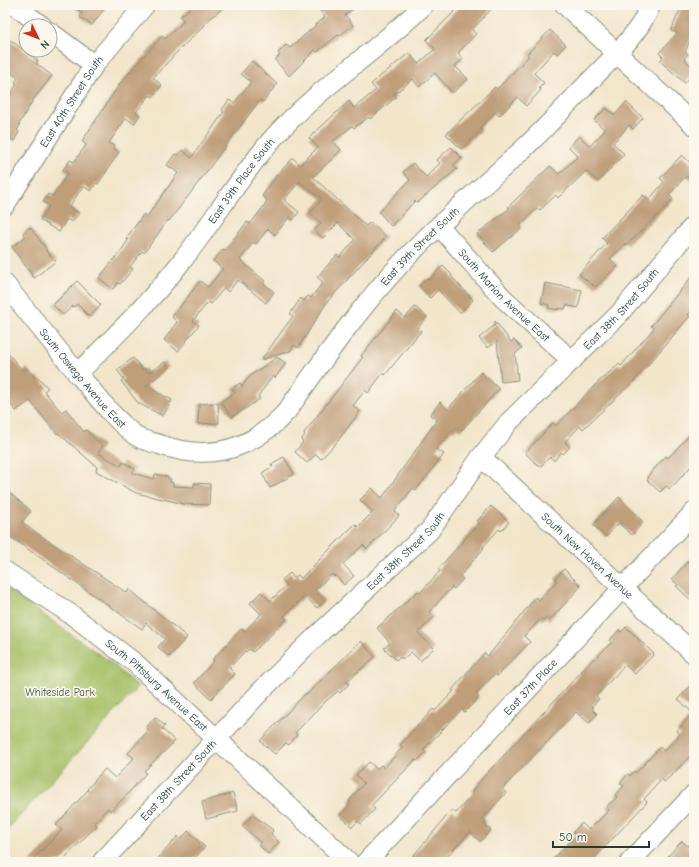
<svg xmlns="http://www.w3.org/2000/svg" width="699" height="867" font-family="'Comic Neue',sans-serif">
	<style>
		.green { fill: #a5bf66; stroke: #627e4d }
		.building { fill: #bf9e7a }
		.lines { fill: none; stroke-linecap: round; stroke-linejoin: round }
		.minor-casing { stroke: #88917f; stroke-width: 21 }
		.minor { stroke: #fff; stroke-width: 19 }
		.labels { text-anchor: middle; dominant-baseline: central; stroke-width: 3.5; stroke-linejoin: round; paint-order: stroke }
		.street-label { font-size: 11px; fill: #1f3d34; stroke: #fbf7ec }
		.park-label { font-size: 11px; fill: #405e40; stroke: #fbf7ec }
	</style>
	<rect width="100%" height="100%" fill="#fbf7ec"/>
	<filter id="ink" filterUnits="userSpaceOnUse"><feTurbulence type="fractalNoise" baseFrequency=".025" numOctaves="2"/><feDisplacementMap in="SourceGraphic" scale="8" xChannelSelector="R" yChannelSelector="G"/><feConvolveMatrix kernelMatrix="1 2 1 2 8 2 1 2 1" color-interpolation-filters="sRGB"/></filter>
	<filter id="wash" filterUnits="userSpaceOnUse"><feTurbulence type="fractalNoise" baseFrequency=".012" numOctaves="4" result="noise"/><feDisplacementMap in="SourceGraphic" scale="16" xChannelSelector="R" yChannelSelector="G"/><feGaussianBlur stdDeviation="0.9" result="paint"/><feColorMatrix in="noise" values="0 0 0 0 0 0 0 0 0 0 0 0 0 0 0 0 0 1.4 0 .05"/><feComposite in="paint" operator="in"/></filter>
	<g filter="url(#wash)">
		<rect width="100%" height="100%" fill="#f2e5ca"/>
		<polygon class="green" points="5,588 109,661 138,687 5,832"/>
		<g id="blocks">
			<g class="building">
				<polygon points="71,5 107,5 92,25 80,17 82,13"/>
				<polygon points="193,5 226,5 204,24 205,25 178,51 153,78 162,85 153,97 150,95 136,112 140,115 134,124 126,118 109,143 114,146 113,148 119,152 98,184 96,183 91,191 83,186 69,207 79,213 72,222 67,219 59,232 40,220 49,206 43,202 48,194 53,196 68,173 63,170 70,160 74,162 86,145 82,141 121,82 162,36 165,39 179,26 184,20 180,17"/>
				<polygon points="328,5 358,5 345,15 353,25 339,36 338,35 317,52 315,50 289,76 275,60 280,55 278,53 286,45 290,48 325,17 320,11"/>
				<polygon points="461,5 495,5 472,30 476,34 458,53 463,59 455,66 468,79 452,93 435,73 419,87 413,79 394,94 396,97 370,119 369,117 354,128 352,126 333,141 341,150 313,177 366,226 370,222 386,237 327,302 298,348 294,345 290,351 261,360 293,316 290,314 301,298 304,301 308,296 311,298 323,282 317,277 337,255 340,257 355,240 338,223 323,238 314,230 321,223 310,213 322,199 299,182 284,200 299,212 293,220 289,217 275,235 268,229 256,244 253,242 240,260 265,281 263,283 274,292 266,303 238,280 228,292 224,288 211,304 208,302 193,321 199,325 178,351 164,340 177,322 172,317 200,281 208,287 223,269 213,261 223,249 225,250 247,222 250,224 264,206 267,200 262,196 278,174 293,158 300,165 318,147 309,138 349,101 354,108 376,90 371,84 409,53 418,64 435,49 426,40"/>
				<polygon points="682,5 694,9 694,31 685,52 688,54 684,59 694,68 694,73 685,83 660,61 663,57 659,53 677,33 671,31"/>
				<polygon points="550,30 566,45 557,54 554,51 534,73 544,83 539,88 541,90 526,106 518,97 499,116 495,112 480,128 482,130 461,149 446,134 495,87 497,89 529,56 527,54"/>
				<polygon points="5,36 38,61 36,63 52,76 33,100 19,124 20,125 17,130 19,132 14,141 5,135 5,104 17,84 15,82 18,78 5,68"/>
				<polygon points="252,61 277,84 263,102 260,100 189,195 169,221 168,220 144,253 142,251 130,267 133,269 120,284 118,283 113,289 99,278 123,248 128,240 126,238 144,214 146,218 178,173 167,165 175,154 177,156 183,150 191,158 224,112 222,110 229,100 234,103 251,82 241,74"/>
				<polygon points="626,102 643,118 633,129 629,125 613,143 624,154 598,182 586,171 558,198 556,195 540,210 538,208 520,225 522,228 493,252 477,234 510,208 508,207 550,166 559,174 578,156 569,147 579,136 590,146 605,130 594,120 606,108 615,115"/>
				<polygon points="451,147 462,158 453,165 457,169 417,203 415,201 391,226 379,212 410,180 403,172 413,163 426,177 440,163 437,160"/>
				<polygon points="682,155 694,166 694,183 687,176 682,180 669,195 673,199 664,209 627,245 625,243 610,259 618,266 595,287 593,284 592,285 579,274 607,243 602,238 643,195 649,200 664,182 660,178"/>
				<polygon points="30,227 47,250 46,251 56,261 34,278 12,247 25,237 23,233"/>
				<polygon points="443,266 452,275 451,276 473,300 460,313 438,290 430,298 419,286 427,278 429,280"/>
				<polygon points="694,274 694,308 688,315 690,316 634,381 583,429 580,426 565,442 570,447 563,454 561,452 554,461 550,457 540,467 525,453 553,423 556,426 597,383 619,364 621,366 654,328 651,326"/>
				<polygon points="77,281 101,305 90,317 77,304 74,307 73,306 63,315 53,305"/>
				<polygon points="545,283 582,290 578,308 566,305 565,309 558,308 558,310 548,308 549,305 541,303"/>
				<polygon points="415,307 427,317 418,328 421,331 385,375 383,373 368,393 365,390 353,406 360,411 337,442 321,459 316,454 307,463 295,452 303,442 301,440 305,435 304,433 363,357 361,356 397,311 405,318"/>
				<polygon points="495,321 511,342 514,340 522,348 515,354 518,380 501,382 497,341 488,348 479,338 495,325"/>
				<polygon points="5,350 23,371 27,368 35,378 37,376 48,388 44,391 57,407 62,412 66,409 84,432 86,430 103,446 98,453 121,466 123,462 135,469 132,473 154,479 155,474 168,477 168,479 171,479 170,482 173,483 173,486 194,487 194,483 210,484 209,505 184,504 136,493 96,471 97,467 58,433 57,434 31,402 30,401 16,411 5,397"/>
				<polygon points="277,357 286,363 275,378 273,376 258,396 260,399 232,417 221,402 235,392 232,389 240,383 242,386 250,376"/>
				<polygon points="133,358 143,370 145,368 148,373 165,362 169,367 146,386 172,400 163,416 138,403 121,381 124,379 117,370"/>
				<polygon points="481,372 499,389 461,431 457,428 454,431 452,430 436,449 444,454 416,490 413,488 395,511 399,516 367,549 363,545 343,564 354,576 344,585 336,575 334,577 332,574 315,590 325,601 317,608 305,596 284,616 287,619 253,652 249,649 246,652 245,651 229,668 235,674 211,699 194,683 214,661 213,659 241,629 244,632 261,614 250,603 261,592 270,601 287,585 282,580 290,573 294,578 298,575 301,578 355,524 358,527 373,512 360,500 372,488 382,498 437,420 430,415 440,402 448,409"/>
				<polygon points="218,403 219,423 198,424 199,404"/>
				<polygon points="694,430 694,463 670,489 666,486 660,492 647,480 649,478 647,477 666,456 668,458"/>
				<polygon points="284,457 294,474 270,488 262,473 273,466 271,464"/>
				<polygon points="5,489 31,511 22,522 32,530 127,593 129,589 187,637 169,657 158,647 165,639 146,623 142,629 5,533"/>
				<polygon points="619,497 643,522 632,535 619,523 606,537 593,525"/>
				<polygon points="491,506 509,522 501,531 499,529 483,547 484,548 460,576 463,579 454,589 452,587 429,612 434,617 418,633 434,648 420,661 411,652 404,658 398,658 396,660 384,648 390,643 377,628 418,591 420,593 440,571 438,569 479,523 477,521"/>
				<polygon points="694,554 694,603 676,586 678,585 672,579"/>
				<polygon points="564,569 581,586 549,621 546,617 543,620 541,619 524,636 530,642 497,676 495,674 476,694 479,697 465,712 462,709 423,750 426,752 417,761 415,760 371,806 375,809 361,824 358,821 352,827 340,815 351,803 349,801 364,783 356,775 369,762 377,769 381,765 384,768 403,747 400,745 413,731 433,709 435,711 454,691 452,690 484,653 488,656 536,597 539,600 557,581 555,579"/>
				<polygon points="626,627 654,654 635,674 625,665 596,696 599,699 592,706 594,707 592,709 597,714 589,723 576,712 502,789 506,793 483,818 486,821 484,824 491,830 480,842 470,832 442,862 408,862 452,810 456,813 474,793 472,791 479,782 594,658 595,659 612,642 610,640 619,630 621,632"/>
				<polygon points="361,641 375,657 346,682 349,684 340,693 338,691 326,701 295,733 297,735 289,745 286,743 275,754 260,741 306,693 307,694"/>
				<polygon points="694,682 694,752 673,774 664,782 662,779 644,799 647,802 591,862 550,862 576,835 573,832 582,823 589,830 609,810 606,807 617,797 615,795 624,786 620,783 628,774 630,776 634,771 636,773 660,747 664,751 680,734 677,731 693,713 678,699"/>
				<polygon points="155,717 165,726 162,729 175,741 144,771 146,773 124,798 110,811 108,808 94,823 97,825 61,862 30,862 62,830 56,825 88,790 87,789 105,769 115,778 134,758 128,753 149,730 146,728"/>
				<polygon points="233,793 238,811 206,819 202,802"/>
				<polygon points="253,815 273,830 271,834 279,842 268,854 259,845 261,843 242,826"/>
				<polygon points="188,831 205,847 191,862 155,862 178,836 181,839"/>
				<polygon points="694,840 694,862 675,862 668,856 682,841 688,846"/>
			</g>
		</g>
	</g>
	<g filter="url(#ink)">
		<use href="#blocks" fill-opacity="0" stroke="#88917f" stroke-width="1"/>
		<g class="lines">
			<defs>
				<g id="minor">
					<polyline points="14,5 42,26"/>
					<polyline points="565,5 694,125"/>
					<polyline points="50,32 94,65"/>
					<path id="s1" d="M5,205L94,65L145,5"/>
					<path id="s2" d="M439,226L503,298L572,361"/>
					<path id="s3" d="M5,284C29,314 53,344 78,374C96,395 113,418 136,436C142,441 154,442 161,445C210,462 253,449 287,411C329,351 371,291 425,239C456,209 489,181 521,151C544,130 565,107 587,84C611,59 637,37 651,5"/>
					<path id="s4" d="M77,374C114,337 150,302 182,261C214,220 240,176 274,137C319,87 376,52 424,5"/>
					<path id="s5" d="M481,457L694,654"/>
					<path id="s6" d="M5,571L72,615L135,663L349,862"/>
					<path id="s7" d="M102,862L261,691L308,644L430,530L481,457L509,422L619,314L694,225"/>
					<path id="s8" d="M366,862L694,512"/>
					<polyline points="630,862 694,794"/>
				</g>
			</defs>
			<use href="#minor" class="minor-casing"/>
			<use href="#minor" class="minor"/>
		</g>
	</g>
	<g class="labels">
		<g class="street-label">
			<text stroke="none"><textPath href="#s1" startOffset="123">East 40th Street South</textPath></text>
			<text stroke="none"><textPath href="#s4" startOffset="254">East 39th Place South</textPath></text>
			<text stroke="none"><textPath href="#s3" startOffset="579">East 39th Street South</textPath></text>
			<text stroke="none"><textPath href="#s2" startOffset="95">South Marion Avenue East</textPath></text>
			<text stroke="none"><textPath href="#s7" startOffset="760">East 38th Street South</textPath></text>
			<text stroke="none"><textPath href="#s3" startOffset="122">South Oswego Avenue East</textPath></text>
			<text stroke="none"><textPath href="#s7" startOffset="435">East 38th Street South</textPath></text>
			<text stroke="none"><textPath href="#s5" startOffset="145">South New Haven Avenue</textPath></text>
			<text stroke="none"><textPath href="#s6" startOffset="190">South Pittsburg Avenue East</textPath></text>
			<text stroke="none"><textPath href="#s8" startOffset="240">East 37th Place</textPath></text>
			<text stroke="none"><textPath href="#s7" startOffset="112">East 38th Street South</textPath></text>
		</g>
		<g class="park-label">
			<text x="60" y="692">Whiteside Park</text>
		</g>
	</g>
	<rect width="699" height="867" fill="none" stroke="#fbf7ec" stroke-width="20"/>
	<g transform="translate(38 38) rotate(133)"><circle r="19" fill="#fbf7ec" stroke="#a3ada2"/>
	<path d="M0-3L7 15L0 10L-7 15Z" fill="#c8321e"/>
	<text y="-6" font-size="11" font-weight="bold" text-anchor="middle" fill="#1f3d34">N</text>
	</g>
	<path d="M553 841v6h96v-6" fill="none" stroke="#1f3d34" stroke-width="2"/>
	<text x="559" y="841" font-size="12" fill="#1f3d34" stroke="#fbf7ec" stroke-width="3" paint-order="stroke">50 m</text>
</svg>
